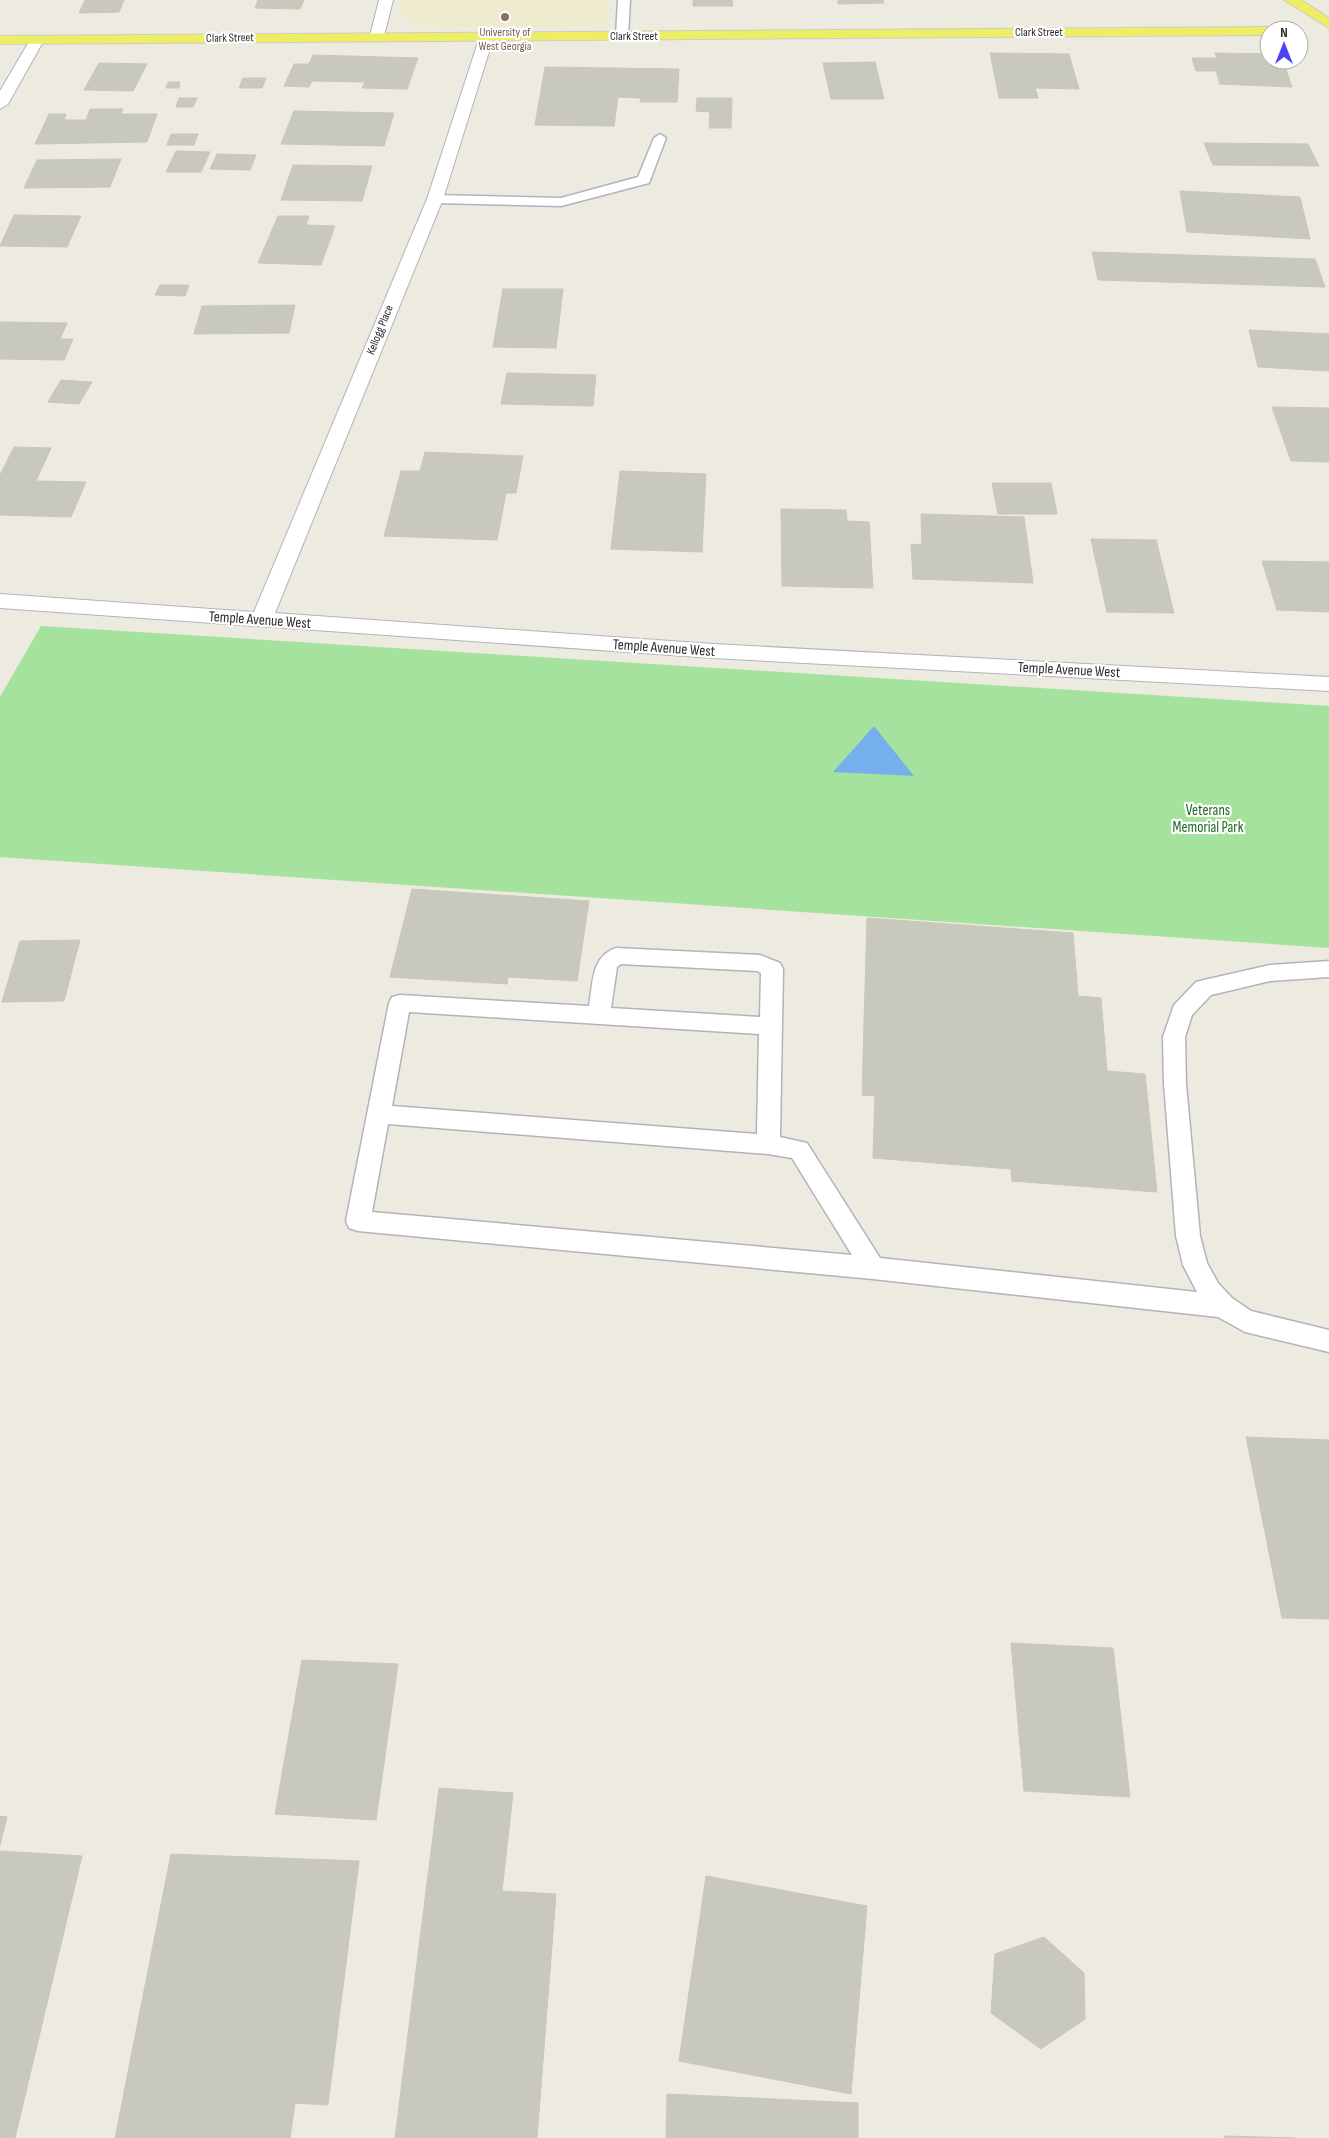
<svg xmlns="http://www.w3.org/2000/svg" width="1329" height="2138" font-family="'Sofia Sans Condensed',sans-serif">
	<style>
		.education { fill: #eeebcf }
		.green { fill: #a4e29d }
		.water { fill: #75b0ec }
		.building { fill: #c9c8bd; stroke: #c9c7b8 }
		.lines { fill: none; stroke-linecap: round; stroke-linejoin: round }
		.lane-casing { stroke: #b3b2bf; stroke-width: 3 }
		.street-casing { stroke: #b3b2bf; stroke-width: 2 }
		.primary-casing { stroke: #ccc; stroke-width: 2 }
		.lane { fill: #fff; fill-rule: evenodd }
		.street { fill: #fff; fill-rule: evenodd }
		.primary { fill: #edee63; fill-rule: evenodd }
		.education-dot { fill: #8d6e63; stroke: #fff; stroke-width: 2 }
		.labels { text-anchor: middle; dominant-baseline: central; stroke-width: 4.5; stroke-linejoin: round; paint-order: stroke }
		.far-education-label { font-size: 12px; fill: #785e54; stroke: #fff }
		.far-street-label { font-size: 12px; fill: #2c2c2c; stroke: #fff }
		.street-label { font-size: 15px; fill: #2c2c2c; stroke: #fff }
		.park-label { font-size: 15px; fill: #1c691f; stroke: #fff }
	</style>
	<rect width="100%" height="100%" fill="#edeadf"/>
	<polygon class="education" points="401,0 609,0 605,27 425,27 408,22 398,13"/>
	<polygon class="green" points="41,626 1329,706 1329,948 0,857 0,697"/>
	<polygon class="water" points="874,726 914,776 833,772"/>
	<g class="building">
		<polygon points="85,0 124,0 119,12 79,13"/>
		<polygon points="258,0 304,0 300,9 255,8"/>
		<polygon points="693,0 732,0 733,6 693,6"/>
		<polygon points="838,0 883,0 884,3 838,4"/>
		<polygon points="990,53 1069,54 1079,89 1035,88 1038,98 999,98"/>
		<polygon points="1215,53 1269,54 1269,60 1283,60 1292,87 1220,84 1216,71 1196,71 1192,58 1217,58"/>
		<polygon points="313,55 418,58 407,89 362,88 365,82 312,81 309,87 284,86 294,64 309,64"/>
		<polygon points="875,62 884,99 831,99 823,63"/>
		<polygon points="99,63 147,64 133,91 84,90"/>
		<polygon points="545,67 679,69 677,102 640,102 641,98 618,97 614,126 535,125"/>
		<polygon points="243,78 266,78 262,88 239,88"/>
		<polygon points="168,82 180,82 179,88 166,88"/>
		<polygon points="179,98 197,98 193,107 176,107"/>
		<polygon points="697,98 732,98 731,128 709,128 710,112 696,111"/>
		<polygon points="90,109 123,109 121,114 157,114 147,142 35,144 49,114 66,114 64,120 86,120"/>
		<polygon points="294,111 394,113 384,146 281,144"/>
		<polygon points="171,134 198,134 194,145 167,145"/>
		<polygon points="1204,143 1308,144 1319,166 1213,165"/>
		<polygon points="176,151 210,152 201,172 166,172"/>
		<polygon points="217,154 256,155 250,170 210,169"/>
		<polygon points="121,159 110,187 24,188 37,160"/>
		<polygon points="293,165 372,166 362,201 281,200"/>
		<polygon points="1180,191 1300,197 1310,239 1187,232"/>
		<polygon points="14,215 81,216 67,247 0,246"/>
		<polygon points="278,216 309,216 306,225 335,226 321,265 258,263"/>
		<polygon points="1092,252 1315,259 1325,287 1098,280"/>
		<polygon points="160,285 189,285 185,296 155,295"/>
		<polygon points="503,289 563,289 556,348 493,347"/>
		<polygon points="295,305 289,333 194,334 202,306"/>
		<polygon points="0,322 67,323 60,339 73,339 64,360 0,359"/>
		<polygon points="1249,330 1329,334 1329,371 1258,367"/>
		<polygon points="507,373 596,375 593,406 501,404"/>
		<polygon points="61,380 92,382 79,404 48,402"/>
		<polygon points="1272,407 1329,408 1329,462 1291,461"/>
		<polygon points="14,447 51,448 36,481 86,482 71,517 0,515 0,475"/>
		<polygon points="425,452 523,456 516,493 506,493 497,540 384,536 401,471 420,471"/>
		<polygon points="620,471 706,474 702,552 611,549"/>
		<polygon points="992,483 1051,483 1057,514 998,514"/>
		<polygon points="781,509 846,510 847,521 869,522 873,588 782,586"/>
		<polygon points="921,514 1024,517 1033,583 913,579 911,544 922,545"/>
		<polygon points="1091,539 1156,540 1174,613 1107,612"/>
		<polygon points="1262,561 1329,562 1329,612 1277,610"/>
		<polygon points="412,889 589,901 577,981 508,977 507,984 390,977"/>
		<polygon points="867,918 1073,933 1078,996 1101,998 1107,1071 1145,1074 1157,1192 1012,1181 1011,1169 873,1158 875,1096 862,1095"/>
		<polygon points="80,940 64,1001 2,1002 20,941"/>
		<polygon points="1246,1437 1329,1440 1329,1619 1282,1618"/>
		<polygon points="1011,1643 1113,1648 1130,1797 1024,1791"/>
		<polygon points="302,1660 398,1664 376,1820 275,1814"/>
		<polygon points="439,1788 513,1793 502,1891 556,1894 537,2138 395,2138"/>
		<polygon points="0,1816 7,1817 0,1845"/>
		<polygon points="0,1851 82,1856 15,2138 0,2138"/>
		<polygon points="171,1854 359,1861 328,2105 295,2103 290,2138 115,2138"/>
		<polygon points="706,1876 867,1906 851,2094 679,2061"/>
		<polygon points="1044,1937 1084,1973 1085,2019 1041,2049 991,2013 995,1954"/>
		<polygon points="667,2094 858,2103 858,2138 666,2138"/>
		<polygon points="1224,2136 1295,2138 1225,2138"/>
	</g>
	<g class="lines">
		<defs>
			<g id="lane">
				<polygon points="618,0 630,0 628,36 622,40 616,36"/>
				<polygon points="660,134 666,138 649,183 561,206 435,203 428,199 435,195 561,198 638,177 654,138"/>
				<path d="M616,948L760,955L780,963L783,969L780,1137L807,1143L880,1258L1197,1292L1183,1265L1176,1236L1164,1084L1163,1037L1174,1005L1196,982L1204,980L1270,965L1329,961V977L1270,981L1211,995L1192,1015L1185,1037L1186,1084L1200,1236L1207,1263L1218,1283L1232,1298L1251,1311L1329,1330V1352L1245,1332L1218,1317L873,1279L358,1231L349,1228L346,1221L389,1003L392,997L400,995L589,1006C593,984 591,956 616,948ZM621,964L757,971L761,973L760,1017L611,1008L617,967ZM409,1012L759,1034L757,1134L392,1106ZM388,1124L768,1154L792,1158L852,1255L372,1212Z"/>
			</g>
			<g id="street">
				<polygon points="379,0 393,0 384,36 377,40 370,36"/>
				<polygon points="487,32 494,36 443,199 275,613 713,644 1329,677 1329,691 713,658 0,608 0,594 254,612 427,199 480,36"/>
				<polygon points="37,36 44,40 8,104 0,109 0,91 30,40"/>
			</g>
			<g id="primary">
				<polygon points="1284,0 1301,0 1329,18 1329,28"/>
				<polygon points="1269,27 1275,30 1269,30 1269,35 0,44 0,36"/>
			</g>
		</defs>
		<use href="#lane" class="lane-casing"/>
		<use href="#street" class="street-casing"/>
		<use href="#primary" class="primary-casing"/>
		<use href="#lane" class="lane"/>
		<use href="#street" class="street"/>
		<use href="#primary" class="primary"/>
	</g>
	<circle class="education-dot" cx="505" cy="17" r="5"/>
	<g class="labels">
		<g class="far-education-label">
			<text x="505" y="32">University of<tspan x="505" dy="14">West Georgia</tspan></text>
		</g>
		<g class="far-street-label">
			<text x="1039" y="32">Clark Street</text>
			<text x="634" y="36">Clark Street</text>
			<text transform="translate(230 38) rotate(-1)">Clark Street</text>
			<text transform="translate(380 330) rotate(-68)">Kellogg Place</text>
		</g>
		<g class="street-label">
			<text transform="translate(260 620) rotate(4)">Temple Avenue West</text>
			<text transform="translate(664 648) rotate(4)">Temple Avenue West</text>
			<text transform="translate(1069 670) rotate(3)">Temple Avenue West</text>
		</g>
		<g class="park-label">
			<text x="1208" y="810">Veterans<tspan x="1208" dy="17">Memorial Park</tspan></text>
		</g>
	</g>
	<g transform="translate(1284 45)"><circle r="24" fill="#ffffff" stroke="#ababab"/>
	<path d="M0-4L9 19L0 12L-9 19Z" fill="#4c43f6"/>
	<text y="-8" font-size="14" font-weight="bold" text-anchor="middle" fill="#2c2c2c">N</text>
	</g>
</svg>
